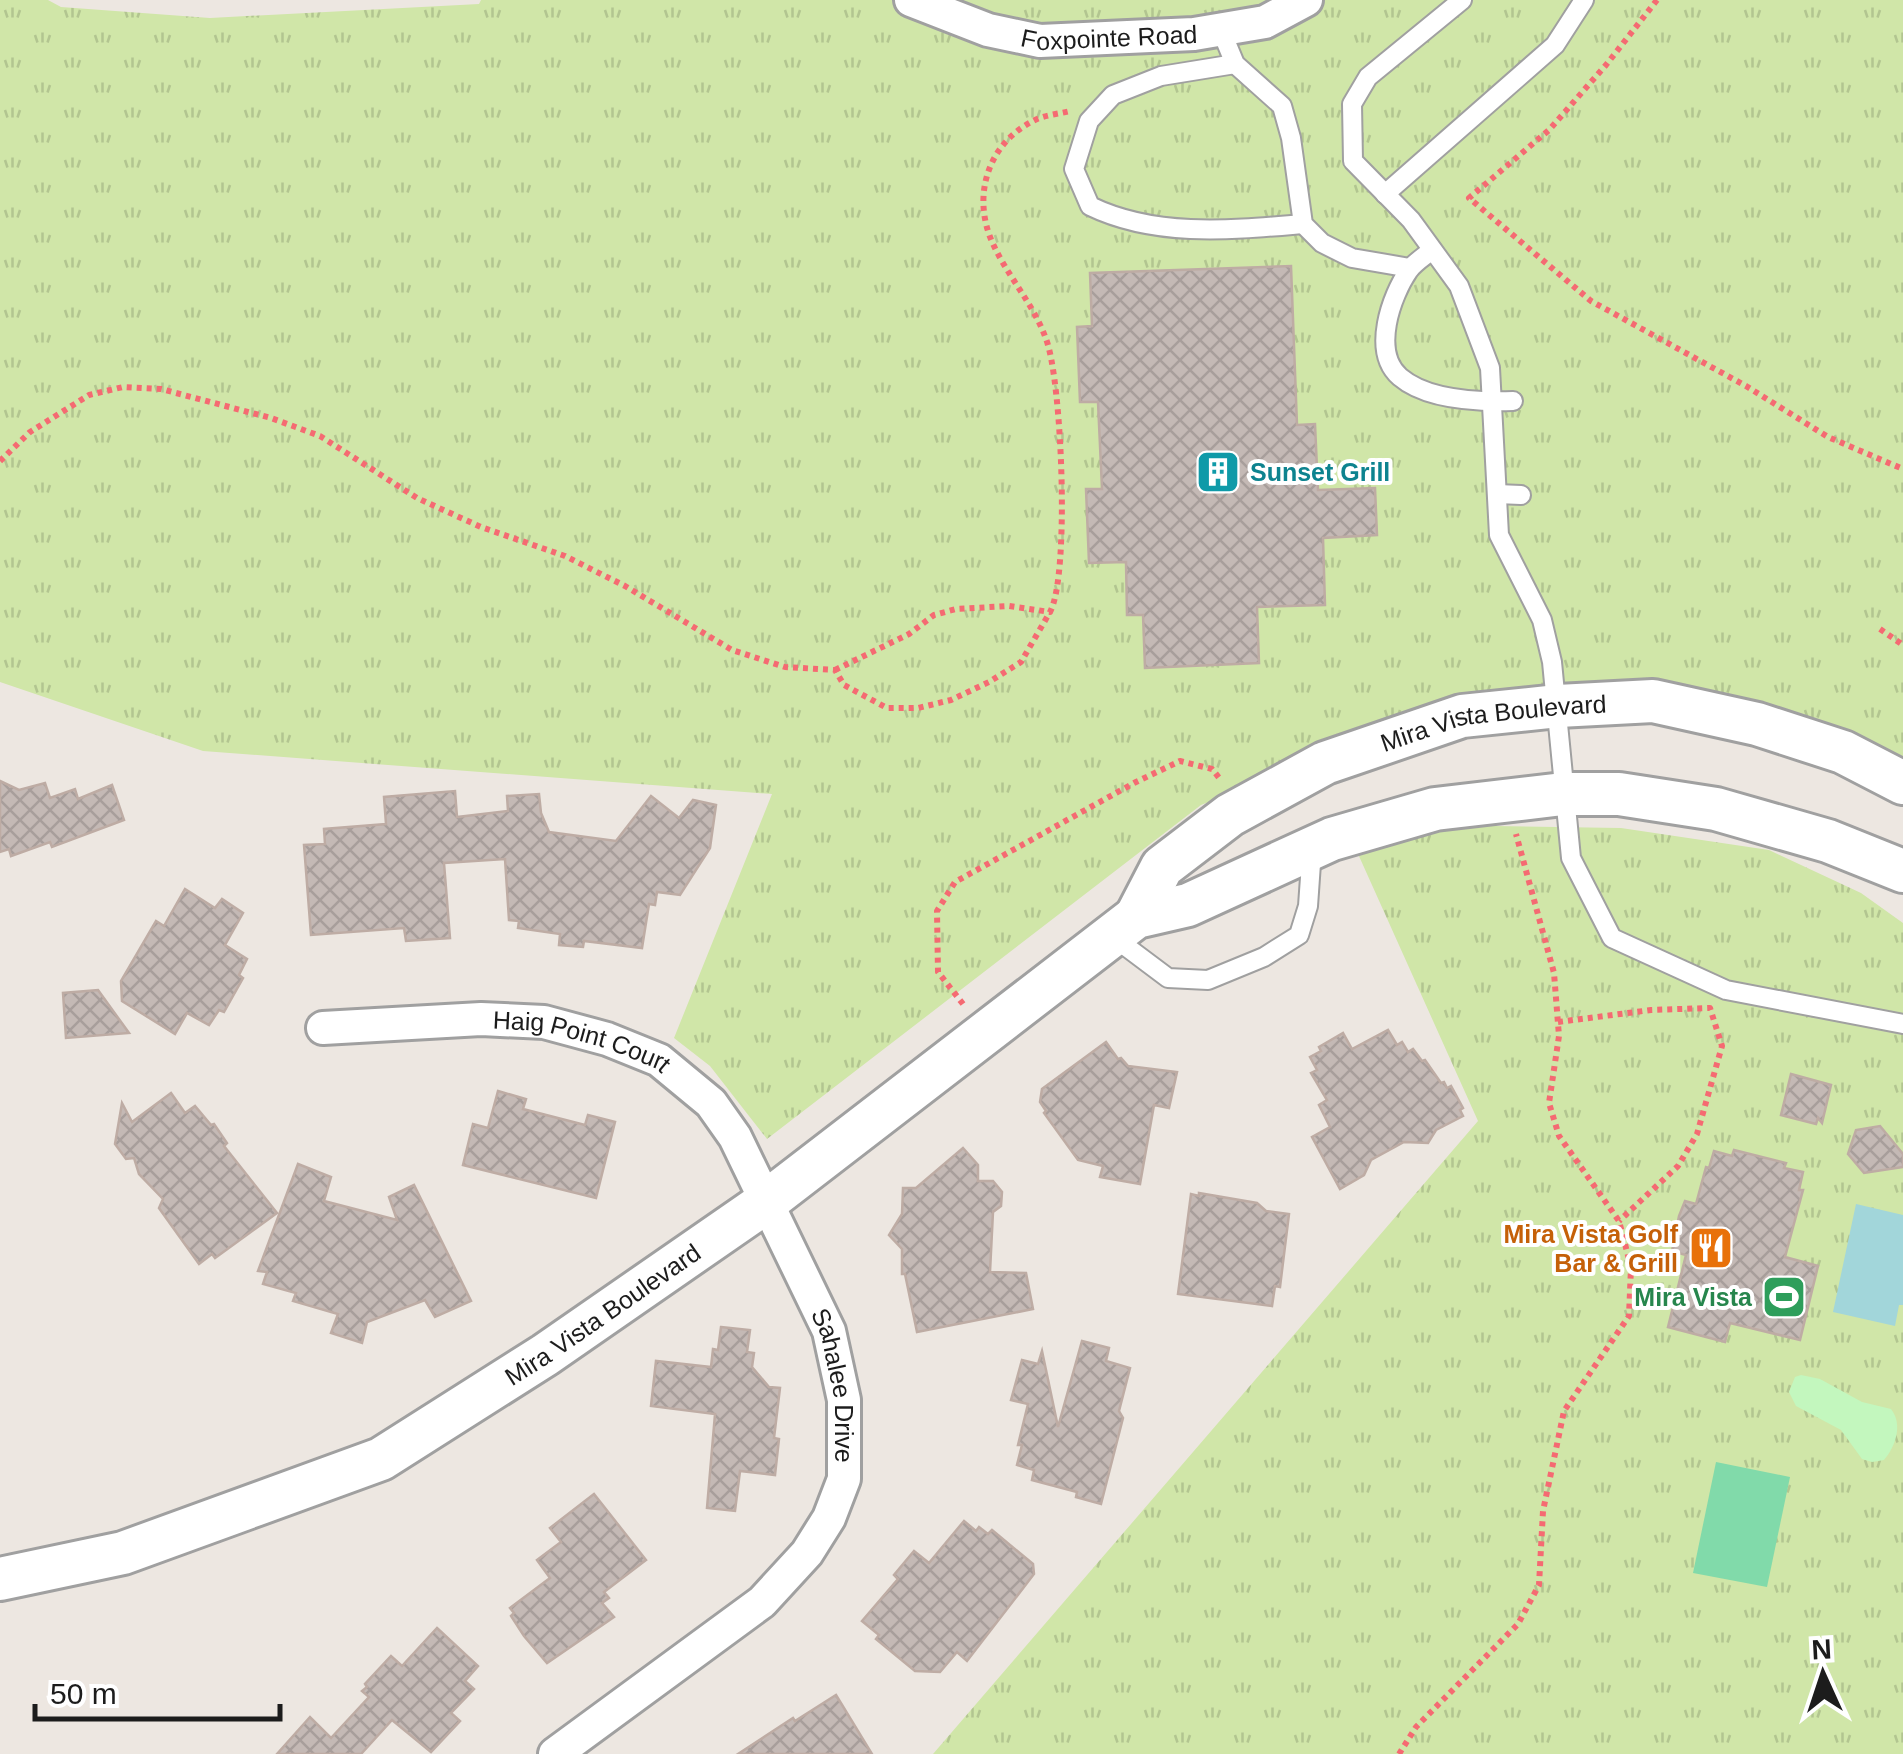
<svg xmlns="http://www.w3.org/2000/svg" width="1903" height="1754" font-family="Helvetica,sans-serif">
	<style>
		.grass { fill: url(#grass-tufts) }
		.park { fill: #c3f7be }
		.pitch { fill: #81daaa }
		.water { fill: #a2d6da }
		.building { fill: url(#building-cross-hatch); stroke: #beaca4; stroke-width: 2.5 }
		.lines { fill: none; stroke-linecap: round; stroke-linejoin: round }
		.service-casing { stroke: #a0a0a0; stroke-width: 22 }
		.minor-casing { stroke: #a0a0a0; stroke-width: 38 }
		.tertiary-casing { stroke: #a0a0a0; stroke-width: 48 }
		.path { stroke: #f56a72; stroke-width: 6; stroke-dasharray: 5 5; stroke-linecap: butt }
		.service { stroke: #fff; stroke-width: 18 }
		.minor { stroke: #fff; stroke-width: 32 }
		.tertiary { stroke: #fff; stroke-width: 42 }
		.labels { text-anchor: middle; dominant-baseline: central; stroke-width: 8; stroke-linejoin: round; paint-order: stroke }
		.street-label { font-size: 25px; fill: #1c1c1c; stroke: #fff }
		.culture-label { font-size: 25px; font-weight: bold; fill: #0d838f; stroke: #fff; text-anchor: start }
		.food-label { font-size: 25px; font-weight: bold; fill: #c56008; stroke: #fff; text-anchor: end }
		.leisure-label { font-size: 25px; font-weight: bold; fill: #27864d; stroke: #fff; text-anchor: end }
	</style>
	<defs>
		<pattern id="grass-tufts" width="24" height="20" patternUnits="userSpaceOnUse" patternTransform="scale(2.5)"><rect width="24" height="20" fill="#d0e6a8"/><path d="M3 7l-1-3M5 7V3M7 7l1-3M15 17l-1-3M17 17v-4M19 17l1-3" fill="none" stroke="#b2c590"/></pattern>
		<pattern id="building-cross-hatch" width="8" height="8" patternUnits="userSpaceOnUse" patternTransform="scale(2.5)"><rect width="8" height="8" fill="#c4b9b5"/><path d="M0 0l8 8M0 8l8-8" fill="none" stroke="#a89e9b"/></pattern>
	</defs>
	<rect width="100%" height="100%" fill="#ede7e1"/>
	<g class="grass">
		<polygon points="0,0 48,0 61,7 210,18 479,4 481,0 1903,0 1903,767 1728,706 1617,680 1472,699 1201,805 767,1139 710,1066 674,1038 772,794 203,751 0,682"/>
		<polygon points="1431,825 1621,828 1769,850 1861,893 1903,923 1903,1754 933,1754 1478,1121 1354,845"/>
	</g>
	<path class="park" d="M1801,1375L1820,1379L1862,1402L1891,1409C1903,1424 1896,1446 1884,1460L1872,1462L1862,1459L1841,1430L1796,1406L1789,1392L1795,1377Z"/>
	<polygon class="pitch" points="1716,1462 1790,1477 1767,1587 1693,1573"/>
	<polygon class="water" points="1856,1204 1903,1215 1903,1305 1899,1305 1895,1326 1833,1312"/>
	<g class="building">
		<polygon points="1291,266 1297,425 1315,424 1318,490 1375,488 1377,535 1323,538 1325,605 1257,607 1259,663 1145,668 1143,615 1127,615 1126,562 1089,563 1086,489 1102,489 1098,402 1080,402 1077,327 1092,326 1090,273"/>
		<polygon points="0,781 19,790 45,783 50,798 75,789 78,799 112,785 124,820 52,847 50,842 11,856 9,849 0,852"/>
		<polygon points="455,791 457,817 508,811 507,796 539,794 541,813 549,832 616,841 651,796 679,818 693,800 716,805 710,848 680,895 657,892 655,905 649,904 642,948 584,941 583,947 559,945 560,934 518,928 519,921 509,920 505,859 444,863 450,938 406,941 404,928 311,935 304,845 325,844 324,829 386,824 384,797"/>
		<polygon points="185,889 215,908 222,899 243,913 225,945 247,959 239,975 243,978 224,1012 219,1010 209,1025 187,1013 175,1034 122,1001 121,981 156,921 164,926"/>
		<polygon points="98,990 129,1033 66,1038 63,993"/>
		<polygon points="1388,1030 1397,1045 1402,1042 1408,1052 1413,1049 1422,1061 1425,1060 1441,1083 1444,1082 1447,1088 1451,1086 1463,1108 1460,1110 1463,1116 1436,1130 1428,1143 1404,1142 1371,1160 1364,1175 1340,1189 1312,1137 1330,1127 1319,1105 1327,1100 1311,1073 1317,1070 1310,1057 1321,1051 1319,1047 1343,1033 1352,1049"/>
		<polygon points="1106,1042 1118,1059 1121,1058 1128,1066 1177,1072 1169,1108 1154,1105 1140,1184 1100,1177 1103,1166 1078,1160 1044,1113 1046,1111 1040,1102 1042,1089"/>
		<polygon points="1791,1074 1831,1085 1822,1123 1818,1118 1816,1124 1781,1115"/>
		<polygon points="498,1091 526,1099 523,1109 585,1125 588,1115 615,1122 596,1198 463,1165 473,1124 488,1128"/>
		<polygon points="171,1093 185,1113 195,1106 211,1125 214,1124 227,1143 224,1146 277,1213 215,1258 212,1254 199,1264 159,1208 163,1199 139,1174 134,1158 126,1159 115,1144 122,1103 132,1122"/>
		<polygon points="1880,1126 1903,1154 1903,1167 1864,1173 1848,1154 1856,1130"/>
		<polygon points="963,1148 978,1165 978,1181 993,1181 1002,1192 1001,1206 993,1212 990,1272 1026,1273 1033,1309 917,1332 905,1274 902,1274 902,1249 889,1235 902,1214 903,1188 916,1188"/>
		<polygon points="1734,1150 1786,1163 1784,1168 1803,1172 1799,1190 1803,1190 1785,1257 1818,1266 1800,1340 1730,1323 1725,1342 1668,1327 1686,1255 1672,1251 1679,1216 1685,1201 1696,1204 1706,1167 1709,1168 1714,1151 1732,1156"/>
		<polygon points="298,1164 331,1177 324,1201 397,1220 389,1197 414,1185 471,1301 435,1317 425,1300 367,1322 362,1343 331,1333 338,1314 293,1301 296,1293 263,1284 267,1272 258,1271"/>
		<polygon points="1199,1193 1257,1203 1266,1211 1289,1214 1280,1287 1275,1286 1272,1306 1178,1294 1191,1194 1199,1196"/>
		<polygon points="721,1327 750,1330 747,1352 754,1353 752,1367 769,1387 780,1388 774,1438 779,1439 775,1475 740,1471 735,1511 707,1508 715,1414 651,1406 656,1361 711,1367 713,1349 718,1350"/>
		<polygon points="1082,1341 1109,1348 1106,1361 1130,1368 1119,1411 1123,1418 1101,1504 1076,1497 1077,1492 1032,1480 1034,1470 1017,1465 1022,1445 1018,1445 1028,1404 1011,1400 1022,1360 1038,1364 1042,1351 1058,1427"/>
		<polygon points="594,1494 646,1560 604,1592 609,1598 602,1603 614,1617 547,1663 524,1636 511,1616 514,1613 510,1608 550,1578 537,1560 561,1542 550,1528"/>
		<polygon points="964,1521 976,1531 979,1527 988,1534 992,1530 1033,1564 1034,1574 967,1661 957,1652 940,1672 915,1671 876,1639 879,1635 862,1621 898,1579 894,1575 914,1551 929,1563"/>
		<polygon points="437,1628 478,1666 465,1681 474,1689 451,1713 460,1721 431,1752 392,1720 361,1754 277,1754 310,1717 331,1738 369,1697 362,1691 367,1687 365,1684 391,1656 402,1666"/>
		<polygon points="836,1695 872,1754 738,1754 793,1718 795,1721"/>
	</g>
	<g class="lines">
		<defs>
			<g id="service">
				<polyline points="1462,0 1368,77 1352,104 1353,161 1411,220 1459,286 1490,368 1499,535 1542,620 1552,662 1571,858 1612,938 1726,990 1903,1024"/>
				<polyline points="1221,30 1235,64 1282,106 1291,138 1303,224 1322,243 1352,258 1410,268"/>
				<path d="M1235,64L1161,76L1113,95L1089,121L1074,169L1090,206C1156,238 1232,230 1303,224"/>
				<polyline points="1385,194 1555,45 1584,0"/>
				<path d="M1432,250C1425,256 1415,262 1409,270C1391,296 1371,352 1400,377C1427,400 1480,402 1513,401"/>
				<polyline points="1497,494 1521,495"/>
				<polyline points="1112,936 1168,978 1208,980 1264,957 1299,935 1308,906 1312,849"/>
			</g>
			<g id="minor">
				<path id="s1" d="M911,0L988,30L1040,41L1194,34L1265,22L1306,0"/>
				<path id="s2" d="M323,1028L481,1019L544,1022L607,1039L659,1060L711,1103L735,1137L829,1331L844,1400V1479L829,1518L807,1553L762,1602L555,1754"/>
			</g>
			<g id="tertiary">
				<path id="s3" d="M1136,917L1162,867L1230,815L1325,763L1462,716L1558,706L1653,701L1757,724L1843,752L1903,783"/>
				<path id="s4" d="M0,1579L123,1553L381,1459L545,1355L766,1202L1136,917L1188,905L1332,839L1435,809L1563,794H1619L1716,809L1828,841L1903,871"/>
			</g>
		</defs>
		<use href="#service" class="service-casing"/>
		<use href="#minor" class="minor-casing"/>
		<use href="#tertiary" class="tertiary-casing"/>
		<g class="path">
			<polyline points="1657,0 1606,65 1549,130 1469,198 1591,301 1746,386 1828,437 1903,469"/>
			<polyline points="0,461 30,432 89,395 123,387 161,389 271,418 320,436 417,498 481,527 565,556 625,586 732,650 785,667 835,670 844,685 887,708 918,708 951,700 989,682 1021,662 1050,612"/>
			<polyline points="1880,629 1903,645"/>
			<path d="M835,670L909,634L934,615L956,609L1009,606L1050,612C1070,576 1062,380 1046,339C1034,305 1009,278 994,246C971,199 986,145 1033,121C1044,115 1058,114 1070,111"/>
			<polyline points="963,1004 938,972 937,911 955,882 1136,782 1180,761 1212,769 1220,779"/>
			<polyline points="1558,1022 1651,1010 1710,1008 1722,1046 1697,1134 1678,1166 1619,1221"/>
			<polyline points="1399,1754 1416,1727 1518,1624 1539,1585 1543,1511 1564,1411 1629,1316 1631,1267 1619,1221 1559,1136 1549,1103 1559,1036 1554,973 1516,834"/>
		</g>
		<use href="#service" class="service"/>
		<use href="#minor" class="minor"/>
		<use href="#tertiary" class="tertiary"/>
	</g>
	<defs>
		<symbol id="building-square" viewBox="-11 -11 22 22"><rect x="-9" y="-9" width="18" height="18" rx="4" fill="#0f9aa8" stroke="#fff"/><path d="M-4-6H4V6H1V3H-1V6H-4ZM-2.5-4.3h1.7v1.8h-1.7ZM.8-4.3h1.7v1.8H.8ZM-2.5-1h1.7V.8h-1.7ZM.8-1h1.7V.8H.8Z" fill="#fff"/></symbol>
		<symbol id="restaurant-square" viewBox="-11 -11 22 22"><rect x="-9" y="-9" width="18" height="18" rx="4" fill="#e8710a" stroke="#fff"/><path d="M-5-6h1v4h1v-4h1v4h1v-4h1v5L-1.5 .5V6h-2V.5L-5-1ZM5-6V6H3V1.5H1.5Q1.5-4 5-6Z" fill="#fff"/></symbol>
		<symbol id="stadium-square" viewBox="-11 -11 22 22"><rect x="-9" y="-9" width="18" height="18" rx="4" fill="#2e9e5b" stroke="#fff"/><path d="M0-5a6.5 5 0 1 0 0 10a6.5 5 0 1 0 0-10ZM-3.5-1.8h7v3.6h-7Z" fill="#fff"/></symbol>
	</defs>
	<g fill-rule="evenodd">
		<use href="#building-square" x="1193" y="447" width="50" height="50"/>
		<use href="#restaurant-square" x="1686" y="1223" width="50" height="50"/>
		<use href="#stadium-square" x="1759" y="1272" width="50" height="50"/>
	</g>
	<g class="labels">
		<g class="street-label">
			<text stroke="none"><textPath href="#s1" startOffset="205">Foxpointe Road</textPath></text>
			<text stroke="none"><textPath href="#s3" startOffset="425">Mira Vista Boulevard</textPath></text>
			<text stroke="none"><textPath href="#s2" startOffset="262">Haig Point Court</textPath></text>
			<text stroke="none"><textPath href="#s4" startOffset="665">Mira Vista Boulevard</textPath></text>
			<text stroke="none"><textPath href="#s2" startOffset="722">Sahalee Drive</textPath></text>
		</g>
		<g class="culture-label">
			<text x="1250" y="472">Sunset Grill</text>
		</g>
		<g class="food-label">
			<text x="1678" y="1234">Mira Vista Golf<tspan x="1678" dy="29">Bar &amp; Grill</tspan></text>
		</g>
		<g class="leisure-label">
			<text x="1752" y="1297">Mira Vista</text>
		</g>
	</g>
	<g transform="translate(1823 1674) rotate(357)" stroke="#ffffff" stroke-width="8" paint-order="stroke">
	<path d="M0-8L18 38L0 25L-18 38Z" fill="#1c1c1c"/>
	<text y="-15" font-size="28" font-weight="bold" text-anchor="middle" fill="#1c1c1c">N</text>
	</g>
	<path d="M35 1704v15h245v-15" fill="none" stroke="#1c1c1c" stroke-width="5"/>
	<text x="50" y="1704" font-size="30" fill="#1c1c1c" stroke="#ffffff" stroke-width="8" paint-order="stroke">50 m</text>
</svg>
